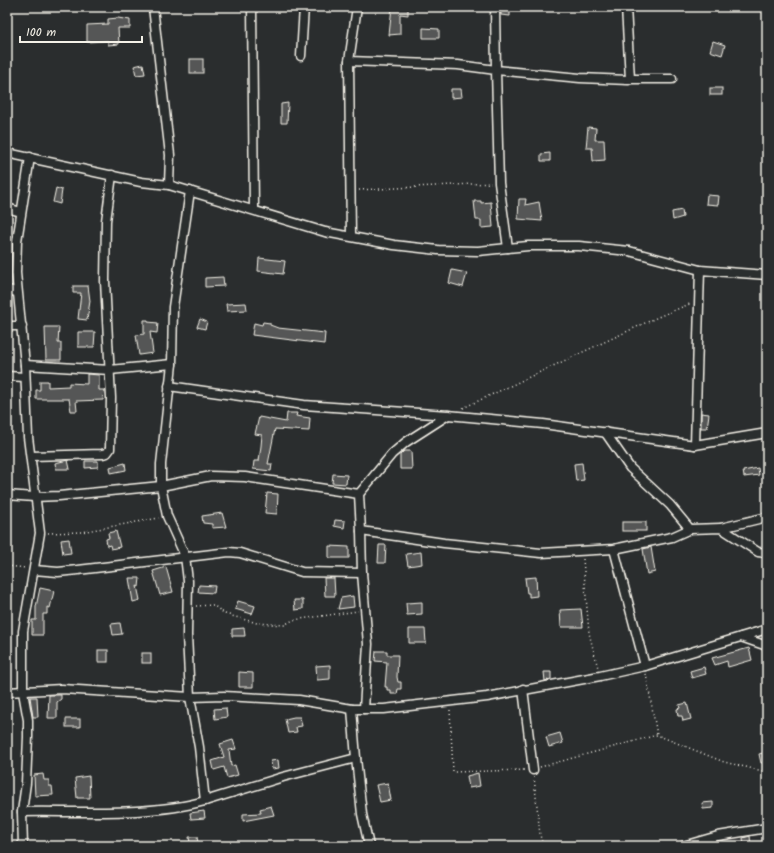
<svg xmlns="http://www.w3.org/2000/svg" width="774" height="853" font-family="Kalam,sans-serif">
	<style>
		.building { fill: #555756; stroke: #f4f1e8 }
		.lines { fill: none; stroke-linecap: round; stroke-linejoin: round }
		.minor-casing { stroke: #f4f1e8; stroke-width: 11 }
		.path { stroke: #f4f1e8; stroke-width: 1.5; stroke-dasharray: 1 3; stroke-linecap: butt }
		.minor { stroke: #2a2d2e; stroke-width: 8 }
	</style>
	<rect width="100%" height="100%" fill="#2a2d2e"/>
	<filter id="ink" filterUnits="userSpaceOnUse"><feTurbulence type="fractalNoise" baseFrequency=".025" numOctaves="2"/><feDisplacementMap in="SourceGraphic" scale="8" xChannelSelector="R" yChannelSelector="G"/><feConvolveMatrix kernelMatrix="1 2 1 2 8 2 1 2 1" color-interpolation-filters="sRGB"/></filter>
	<g filter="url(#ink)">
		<g class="building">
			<polygon points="392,7 408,8 408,15 400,14 400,34 389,35"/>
			<polygon points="501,9 510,9 510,16 501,15"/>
			<polygon points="118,18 130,20 130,28 118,28 119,44 108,45 108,41 87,42 87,25 108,24 108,19"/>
			<polygon points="423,28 439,29 439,38 423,38"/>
			<polygon points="713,41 725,45 722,55 710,51"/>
			<rect x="190" y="59" width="13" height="14"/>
			<polygon points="143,64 145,74 136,75 134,66"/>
			<rect x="710" y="88" width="12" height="7"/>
			<polygon points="451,89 461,89 462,97 451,98"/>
			<polygon points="288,103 287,123 281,123 281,104"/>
			<polygon points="588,127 596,128 595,140 604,140 605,160 593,161 592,148 586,148"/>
			<polygon points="550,153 550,161 541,161 541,154"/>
			<polygon points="56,188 62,190 60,204 53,202"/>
			<polygon points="707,195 719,196 718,205 706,204"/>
			<polygon points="519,199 526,199 525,205 539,202 542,221 518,219"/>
			<polygon points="474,201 481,201 481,203 491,202 493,227 481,228 481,220 476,220"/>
			<polygon points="682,210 683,217 673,220 672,212"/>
			<polygon points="259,258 285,261 283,274 258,271"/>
			<polygon points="452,270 467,273 463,287 449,283"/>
			<polygon points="223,277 224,286 205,287 205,278"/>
			<polygon points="73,286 88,286 90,301 87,320 78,319 81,293 73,293"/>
			<polygon points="246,303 247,310 227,311 226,304"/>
			<polygon points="200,319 207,322 205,329 197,327"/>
			<polygon points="144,320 148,320 148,322 158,323 157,333 150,332 153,353 139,355 136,335 144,334"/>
			<polygon points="263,322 270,323 270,325 278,328 325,333 324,344 252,335 254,323 262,325"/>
			<polygon points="45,327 59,327 58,343 61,343 61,360 46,360"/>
			<polygon points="78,332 95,332 94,347 78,347"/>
			<polygon points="87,374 99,375 99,390 104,390 103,400 76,401 77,411 71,411 69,399 36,399 36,390 40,390 40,381 48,381 48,387 69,386 69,383 87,384"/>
			<polygon points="287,413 297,413 296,416 310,418 309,431 275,429 268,464 272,464 271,471 253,469 254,461 259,461 261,446 262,435 255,434 259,417 286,422"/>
			<polygon points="701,413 709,414 707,428 701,428"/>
			<polygon points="404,451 411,451 412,469 400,469 400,455"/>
			<polygon points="68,460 70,469 56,469 55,463"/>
			<polygon points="85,461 98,461 98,467 85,468"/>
			<polygon points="125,463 126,470 111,473 110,467"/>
			<polygon points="582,463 584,480 576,481 574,464"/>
			<polygon points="758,468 759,475 744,477 743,471"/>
			<polygon points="333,474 347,475 346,484 332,483"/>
			<polygon points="267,493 278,494 277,514 265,513"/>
			<polygon points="222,513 226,527 212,528 212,524 203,523 202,516"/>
			<polygon points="335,520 345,521 344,528 334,526"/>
			<rect x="622" y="522" width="24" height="9"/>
			<polygon points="116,531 120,547 111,549 110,545 107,546 106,539 109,538 108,533"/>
			<polygon points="69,539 71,553 63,554 61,540"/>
			<polygon points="379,545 386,545 385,563 378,563"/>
			<polygon points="329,546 349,547 349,558 329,558"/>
			<polygon points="651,547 655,572 647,574 643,549"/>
			<polygon points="421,552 422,564 408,566 406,554"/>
			<polygon points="166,567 173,592 160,595 153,571"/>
			<polygon points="536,577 537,596 529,597 529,593 527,593 525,578"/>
			<polygon points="129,578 140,578 139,587 137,586 140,600 133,602"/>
			<polygon points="324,578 334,578 335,596 325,596"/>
			<polygon points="199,585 215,586 214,593 198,592"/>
			<polygon points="40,588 54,591 50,608 47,607 47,614 43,614 43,635 32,635 32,620 36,620 36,607"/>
			<polygon points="353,596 354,607 338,609 341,598"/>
			<polygon points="294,600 303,600 303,609 295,610"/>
			<polygon points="238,601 255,606 252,614 235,609"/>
			<polygon points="422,602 422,614 407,615 406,603"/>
			<polygon points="581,609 583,627 561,627 560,610"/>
			<polygon points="120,623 122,634 113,635 111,624"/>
			<polygon points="244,628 245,636 232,636 232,629"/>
			<polygon points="409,629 425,629 426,643 409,643"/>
			<polygon points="749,648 752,660 728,667 727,661 715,665 712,658"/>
			<rect x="98" y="650" width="10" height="12"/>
			<polygon points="376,651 387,651 387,655 398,655 397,677 398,682 401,682 401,689 398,689 397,694 391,694 391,690 387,690 387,687 385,687 387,662 375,661"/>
			<rect x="142" y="653" width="9" height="10"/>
			<polygon points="330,665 330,679 317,680 316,666"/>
			<polygon points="704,667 706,674 692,678 690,671"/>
			<polygon points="239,672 253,673 253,687 239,687"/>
			<polygon points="544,672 551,672 551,679 545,681"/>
			<polygon points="49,695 61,695 61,699 57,702 57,718 48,718"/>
			<polygon points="30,697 37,697 38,717 33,717"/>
			<polygon points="687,703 691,719 683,721 682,716 678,716 677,709 680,708 679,705"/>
			<polygon points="226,708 227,717 215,719 214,709"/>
			<polygon points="294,717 300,717 302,726 296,727 297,732 288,733 285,719"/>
			<rect x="66" y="719" width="14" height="8"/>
			<polygon points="560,733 563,743 549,747 546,737"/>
			<polygon points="233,740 236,749 229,750 231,766 235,765 238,775 227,778 224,767 214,770 212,761 224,757 220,744"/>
			<polygon points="767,752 767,762 761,763 759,754"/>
			<polygon points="278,760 279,768 272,769 271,761"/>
			<polygon points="478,773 480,786 469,788 467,776"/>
			<polygon points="43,774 44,780 49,780 49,786 52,786 53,795 35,796 34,775"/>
			<polygon points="89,776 90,798 77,798 75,778"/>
			<polygon points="388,783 391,800 380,802 376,785"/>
			<polygon points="713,802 713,808 703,809 702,803"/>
			<polygon points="271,806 274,815 243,821 243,814 261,813 260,809"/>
			<polygon points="204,811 205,818 191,819 190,813"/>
			<polygon points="750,836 751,846 744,846 743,838"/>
			<polygon points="189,837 197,837 198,843 190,843"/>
		</g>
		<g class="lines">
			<defs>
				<g id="minor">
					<polyline points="153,7 170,155 169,185"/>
					<polyline points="252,7 254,209"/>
					<polyline points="495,7 496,70 580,78 628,80 630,79 626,7"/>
					<polyline points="301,56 304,7"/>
					<polyline points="349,61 458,65 496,70 499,183 508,248"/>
					<polyline points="630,79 672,79"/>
					<polyline points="7,153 141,182 169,185 325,232 394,245 438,250 478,251 528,246 579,246 629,251 700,270 767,275"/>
					<polyline points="190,191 173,307 172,364 161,464 161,486 167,516 185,556 188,581 187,635 190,697 199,747 205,801 283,777 356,758 352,709"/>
					<polyline points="7,208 21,212"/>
					<polyline points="351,236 349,61 357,7"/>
					<polyline points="7,290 17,292"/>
					<polyline points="7,326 22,326"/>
					<polyline points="25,365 110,370 172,364"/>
					<polyline points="7,376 25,377"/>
					<polyline points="169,386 304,405 448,415 543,424 695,445 767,433"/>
					<polyline points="448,415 406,442 392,454 359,494 361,531 444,543 541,553 614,549 672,537 690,529 721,528 758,552 767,553"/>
					<polyline points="605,432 630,468 670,505 690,529"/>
					<polyline points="695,445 700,270"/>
					<polyline points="31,456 102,454 107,453 110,449 111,398 105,281 106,221 112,175"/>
					<polyline points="7,495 34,497 59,496 161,486 211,476 245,477 359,494"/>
					<polyline points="721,528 767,517"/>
					<polyline points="361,531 362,573 368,644 364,709"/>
					<polyline points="614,549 645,666"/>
					<polyline points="34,570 58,572 78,570 229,552 240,553 302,572 362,573"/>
					<polyline points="741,637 767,646"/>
					<polyline points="523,689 533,770"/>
					<polyline points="7,692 62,689 190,697 224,696 299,700 352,709 384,709 487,697 600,676 645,666 767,629"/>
					<polyline points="356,758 362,814 369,846"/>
					<path d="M22,812C78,811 151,816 205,801"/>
					<polyline points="23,846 22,812 26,783 28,737 28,720 23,692 23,631 40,533 28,437 25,365 16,273 17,241 30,157"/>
					<polyline points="683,846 718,836 767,828"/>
				</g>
			</defs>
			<use href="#minor" class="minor-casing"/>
			<g class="path">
				<polyline points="359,190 491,183"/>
				<polyline points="463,408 658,317 692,303"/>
				<polyline points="48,533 81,532 159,518"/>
				<polyline points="583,559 589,633 598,668"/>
				<polyline points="7,566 26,568"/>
				<polyline points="196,606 213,605 225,614 257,623 284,625 293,620 358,611"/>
				<polyline points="646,674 657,735"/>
				<polyline points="450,710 453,772 525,770"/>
				<polyline points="540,767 657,735 724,762 767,772"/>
				<polyline points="534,777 540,835 543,846"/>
			</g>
			<use href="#minor" class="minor"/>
		</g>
	</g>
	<rect width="774" height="853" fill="none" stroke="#2a2d2e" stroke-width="24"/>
	<rect x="12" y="12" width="750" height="829" fill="none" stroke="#f4f1e8" stroke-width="1.5" filter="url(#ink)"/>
	<path d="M20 36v6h122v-6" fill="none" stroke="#f4f1e8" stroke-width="2"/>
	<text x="26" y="36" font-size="12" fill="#f4f1e8" stroke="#2a2d2e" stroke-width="3" paint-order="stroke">100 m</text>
</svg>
